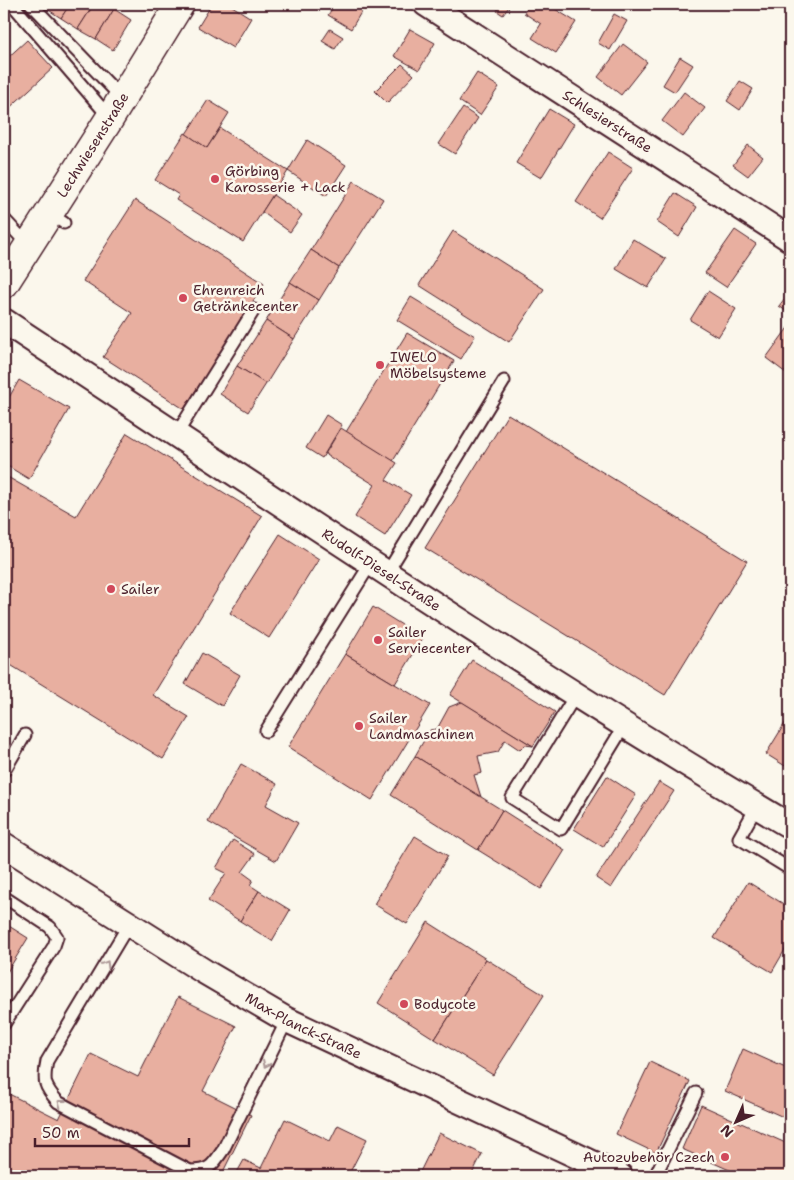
<svg xmlns="http://www.w3.org/2000/svg" width="794" height="1180" font-family="'Shantell Sans',sans-serif">
	<style>
		.building { fill: #e8afa0; stroke: #4a1f2b }
		.lines { fill: none; stroke-linecap: round; stroke-linejoin: round }
		.service-casing { stroke: #4a1f2b; stroke-width: 15 }
		.minor-casing { stroke: #4a1f2b; stroke-width: 28 }
		.tertiary-casing { stroke: #4a1f2b; stroke-width: 31 }
		.service { stroke: #fbf7ec; stroke-width: 11 }
		.minor { stroke: #fbf7ec; stroke-width: 24 }
		.tertiary { stroke: #fbf7ec; stroke-width: 28 }
		.oneway { stroke: #ab9695 }
		.poi-dot { fill: #d1495b; stroke: #fbf7ec; stroke-width: 2 }
		.labels { text-anchor: middle; dominant-baseline: central; stroke-width: 5; stroke-linejoin: round; paint-order: stroke }
		.street-label { font-size: 14px; fill: #4a1f2b; stroke: #fbf7ec }
		.poi-label { font-size: 14px; fill: #4a1f2b; stroke: #fbf7ec; text-anchor: start }
	</style>
	<rect width="100%" height="100%" fill="#fbf7ec"/>
	<filter id="ink" filterUnits="userSpaceOnUse"><feTurbulence type="fractalNoise" baseFrequency=".02" numOctaves="2"/><feDisplacementMap in="SourceGraphic" scale="10" xChannelSelector="R" yChannelSelector="G"/><feConvolveMatrix kernelMatrix="1 2 1 2 8 2 1 2 1" color-interpolation-filters="sRGB"/></filter>
	<g filter="url(#ink)">
		<g class="building">
			<polygon points="46,4 70,4 61,18 44,7"/>
			<polygon points="70,4 94,4 78,29 61,18"/>
			<polygon points="94,4 104,4 114,9 96,39 78,29"/>
			<polygon points="212,4 229,4 251,18 233,48 198,27"/>
			<polygon points="335,4 366,4 351,29 328,15"/>
			<polygon points="501,4 511,4 503,15 497,11"/>
			<polygon points="529,4 558,4 555,9 576,22 556,53 532,38 541,24 524,13"/>
			<polygon points="114,9 131,20 113,50 96,39"/>
			<polygon points="614,14 627,21 610,50 598,43"/>
			<polygon points="330,29 343,37 335,49 322,41"/>
			<polygon points="410,29 435,43 419,70 394,56"/>
			<polygon points="27,40 53,68 5,112 4,61"/>
			<polygon points="623,44 647,62 621,95 598,77"/>
			<polygon points="680,57 693,65 675,92 663,85"/>
			<polygon points="402,64 414,75 387,103 375,91"/>
			<polygon points="477,73 499,87 480,115 459,101"/>
			<polygon points="740,81 753,89 740,110 727,101"/>
			<polygon points="684,92 705,108 683,137 662,121"/>
			<polygon points="208,100 229,113 207,148 186,134"/>
			<polygon points="463,108 478,118 455,154 439,144"/>
			<polygon points="549,109 574,124 541,178 516,163"/>
			<polygon points="220,128 288,171 243,242 176,200 179,195 155,180 185,133 207,148"/>
			<polygon points="307,140 346,165 326,196 288,171"/>
			<polygon points="748,145 763,157 748,176 733,165"/>
			<polygon points="608,152 633,168 600,218 576,202"/>
			<polygon points="354,181 383,199 339,268 311,250"/>
			<polygon points="675,193 697,207 679,237 657,222"/>
			<polygon points="273,195 302,215 290,232 262,212"/>
			<polygon points="135,200 264,284 184,409 103,357 132,313 83,281"/>
			<polygon points="735,230 756,244 726,287 705,273"/>
			<polygon points="453,231 544,289 509,342 419,285"/>
			<polygon points="633,239 666,259 648,288 616,269"/>
			<polygon points="311,250 339,268 319,300 290,282"/>
			<polygon points="290,282 319,300 294,339 266,321"/>
			<polygon points="708,291 736,309 718,337 690,320"/>
			<polygon points="790,291 790,314 779,306"/>
			<polygon points="411,297 475,336 461,359 397,320"/>
			<polygon points="266,321 294,339 266,384 237,366"/>
			<polygon points="790,325 790,376 766,358"/>
			<polygon points="407,333 454,361 393,461 346,432"/>
			<polygon points="237,366 266,384 248,412 220,394"/>
			<polygon points="19,380 69,409 29,479 4,464 4,406"/>
			<polygon points="508,414 747,561 665,695 425,548"/>
			<polygon points="326,415 342,425 322,458 306,448"/>
			<polygon points="341,428 397,463 386,480 411,495 385,536 355,517 375,485 325,454"/>
			<polygon points="127,433 262,516 153,695 189,717 163,759 4,661 4,475 76,516"/>
			<polygon points="280,534 319,559 269,638 230,613"/>
			<polygon points="373,607 423,638 395,684 345,654"/>
			<polygon points="202,653 240,675 222,706 185,684"/>
			<polygon points="345,654 430,705 372,800 288,747"/>
			<polygon points="472,660 555,712 533,746 450,695"/>
			<polygon points="462,702 533,746 525,745 520,750 505,740 498,752 478,756 482,773 474,775 481,797 415,756 430,730 437,729 449,707"/>
			<polygon points="790,715 790,769 766,754"/>
			<polygon points="415,756 502,810 478,850 391,795"/>
			<polygon points="241,764 277,784 266,805 298,823 276,861 208,822"/>
			<polygon points="607,776 636,795 603,847 574,829"/>
			<polygon points="659,782 674,791 611,888 596,878"/>
			<polygon points="502,810 565,850 541,889 478,850"/>
			<polygon points="415,836 448,856 407,924 374,904"/>
			<polygon points="233,840 255,854 242,872 253,880 250,885 259,891 240,921 208,901 226,873 216,868"/>
			<polygon points="748,882 790,908 790,941 772,972 714,938"/>
			<polygon points="259,891 290,910 272,941 240,921"/>
			<polygon points="428,922 486,959 435,1039 378,1003"/>
			<polygon points="4,923 28,938 4,977"/>
			<polygon points="486,959 544,995 493,1075 435,1039"/>
			<polygon points="178,997 236,1026 203,1091 251,1115 221,1176 4,1176 4,1104 9,1094 59,1119 91,1054 138,1077"/>
			<polygon points="743,1049 790,1070 790,1120 725,1091"/>
			<polygon points="650,1062 690,1081 656,1153 616,1134"/>
			<polygon points="701,1105 790,1145 790,1176 743,1176 682,1149"/>
			<polygon points="285,1119 330,1141 338,1125 367,1139 348,1176 235,1176 244,1160 261,1168"/>
			<polygon points="439,1133 482,1154 471,1176 418,1176"/>
		</g>
		<g class="lines">
			<defs>
				<g id="service">
					<polyline points="12,4 110,118"/>
					<polyline points="31,4 122,98"/>
					<polyline points="49,213 64,223"/>
					<polyline points="4,219 29,246"/>
					<polyline points="176,435 254,310"/>
					<polyline points="387,573 504,381"/>
					<polyline points="575,696 512,798 561,829 624,726"/>
					<polyline points="266,731 371,563"/>
					<polyline points="4,771 25,735"/>
					<polyline points="757,806 739,838 790,869"/>
					<polyline points="4,897 50,927 57,937 54,946 4,1024"/>
					<path d="M129,924L47,1061C43,1082 44,1086 58,1102L190,1171C210,1171 212,1166 223,1150L287,1020"/>
					<polyline points="655,1176 696,1093"/>
				</g>
				<g id="minor">
					<path id="s1" d="M426,4L790,239"/>
					<path id="s2" d="M4,321C264,492 522,667 790,826"/>
					<path id="s3" d="M4,845L205,972L287,1020L620,1176"/>
				</g>
				<g id="tertiary">
					<path id="s4" d="M4,284L110,118L180,4"/>
				</g>
			</defs>
			<use href="#service" class="service-casing"/>
			<use href="#minor" class="minor-casing"/>
			<use href="#tertiary" class="tertiary-casing"/>
			<use href="#service" class="service"/>
			<use href="#minor" class="minor"/>
			<use href="#tertiary" class="tertiary"/>
		</g>
		<defs><path id="oneway-chevron" d="M-2-3.5L2.5 0L-2 3.5" fill="none" stroke-width="1.6" stroke-linecap="round" stroke-linejoin="round" transform="scale(1.25)"/></defs>
		<g class="oneway">
			<use href="#oneway-chevron" transform="translate(106 964) rotate(-59)"/>
			<use href="#oneway-chevron" transform="translate(266 1064) rotate(116)"/>
			<use href="#oneway-chevron" transform="translate(61 1103) rotate(-143)"/>
		</g>
	</g>
	<g class="poi-dot">
		<circle cx="215" cy="179" r="5"/>
		<circle cx="183" cy="298" r="5"/>
		<circle cx="380" cy="365" r="5"/>
		<circle cx="111" cy="589" r="5"/>
		<circle cx="378" cy="640" r="5"/>
		<circle cx="359" cy="726" r="5"/>
		<circle cx="404" cy="1004" r="5"/>
		<circle cx="725" cy="1157" r="5"/>
	</g>
	<g class="labels">
		<g class="street-label">
			<text stroke="none"><textPath href="#s1" startOffset="216">Schlesierstraße</textPath></text>
			<text stroke="none"><textPath href="#s4" startOffset="165">Lechwiesenstraße</textPath></text>
			<text stroke="none"><textPath href="#s2" startOffset="452">Rudolf-Diesel-Straße</textPath></text>
			<text stroke="none"><textPath href="#s3" startOffset="350">Max-Planck-Straße</textPath></text>
		</g>
		<g class="poi-label">
			<text x="225" y="171">Görbing<tspan x="225" dy="16">Karosserie + Lack</tspan></text>
			<text x="193" y="290">Ehrenreich<tspan x="193" dy="16">Getränkecenter</tspan></text>
			<text x="390" y="357">IWELO<tspan x="390" dy="16">Möbelsysteme</tspan></text>
			<text x="121" y="589">Sailer</text>
			<text x="388" y="632">Sailer<tspan x="388" dy="16">Serviecenter</tspan></text>
			<text x="369" y="718">Sailer<tspan x="369" dy="16">Landmaschinen</tspan></text>
			<text x="414" y="1004">Bodycote</text>
			<text x="715" y="1157" text-anchor="end">Autozubehör Czech</text>
		</g>
	</g>
	<rect width="794" height="1180" fill="none" stroke="#fbf7ec" stroke-width="20"/>
	<rect x="10" y="10" width="774" height="1160" fill="none" stroke="#4a1f2b" stroke-width="2" filter="url(#ink)"/>
	<g transform="translate(736 1122) rotate(225)" stroke="#fbf7ec" stroke-width="4" paint-order="stroke">
	<path d="M0-4L9 19L0 12L-9 19Z" fill="#4a1f2b"/>
	<text y="-8" font-size="14" font-weight="bold" text-anchor="middle" fill="#4a1f2b">N</text>
	</g>
	<path d="M35 1138v8h154v-8" fill="none" stroke="#4a1f2b" stroke-width="2.5"/>
	<text x="42" y="1138" font-size="15" fill="#4a1f2b" stroke="#fbf7ec" stroke-width="4" paint-order="stroke">50 m</text>
</svg>
